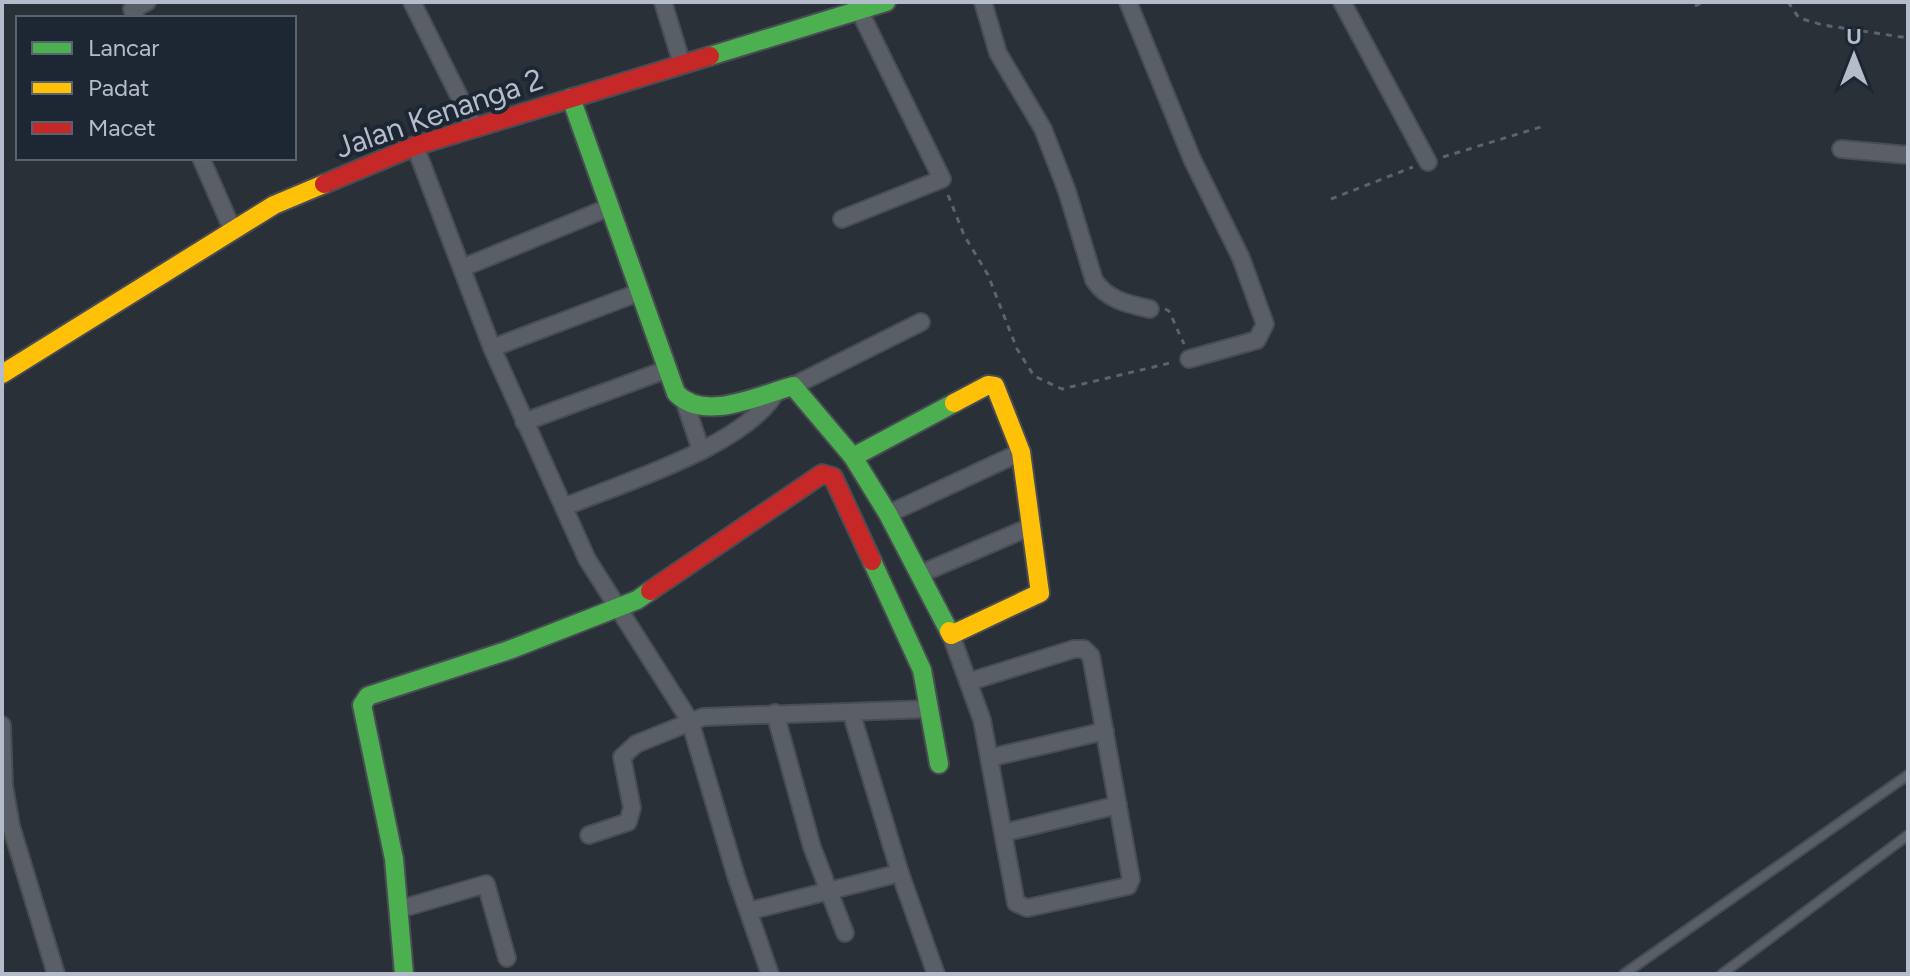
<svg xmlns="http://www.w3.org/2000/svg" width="1910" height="976" font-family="Figtree,sans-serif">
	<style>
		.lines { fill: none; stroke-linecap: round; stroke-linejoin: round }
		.lane-casing { stroke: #484c53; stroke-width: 12 }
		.street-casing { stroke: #484c53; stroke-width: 20 }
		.fast-casing { stroke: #484c53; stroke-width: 22 }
		.slow-casing { stroke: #484c53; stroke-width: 22 }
		.jam-casing { stroke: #484c53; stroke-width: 22 }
		.path { stroke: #5d636a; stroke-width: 3; stroke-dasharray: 6 6; stroke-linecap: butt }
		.lane { stroke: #5a5e66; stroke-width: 8 }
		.street { stroke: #5a5e66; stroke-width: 16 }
		.fast { stroke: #4caf50; stroke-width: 18 }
		.slow { stroke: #ffc107; stroke-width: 18 }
		.jam { stroke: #c62828; stroke-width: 18 }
		.labels { text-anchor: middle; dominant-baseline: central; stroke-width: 8; stroke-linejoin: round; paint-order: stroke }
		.street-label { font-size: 30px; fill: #b4bcc9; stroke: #1d2633 }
	</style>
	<rect width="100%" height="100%" fill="#2a3038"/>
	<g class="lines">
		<defs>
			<g id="lane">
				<polyline points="1624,974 1908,775"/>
				<polyline points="1722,974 1908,835"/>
			</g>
			<g id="street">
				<polyline points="412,2 475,128"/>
				<polyline points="663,2 682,64"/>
				<path d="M983,2L998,53L1043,129L1067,191L1094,280C1107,300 1128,304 1150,309"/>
				<polyline points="1128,2 1192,159 1241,258 1265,324 1257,340 1189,359"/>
				<polyline points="1342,2 1428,162"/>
				<polyline points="136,18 132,9 147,2"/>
				<polyline points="415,146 492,348 587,559 690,721 736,876 770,974"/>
				<polyline points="1841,149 1908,155"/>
				<polyline points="201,158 233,231"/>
				<polyline points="842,219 942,179 859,10"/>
				<polyline points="462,268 610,207"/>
				<polyline points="492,348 640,292"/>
				<polyline points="793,386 921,322"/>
				<polyline points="685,403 701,450"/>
				<polyline points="524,422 668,369"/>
				<path d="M564,507C622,483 749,445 777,390"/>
				<polyline points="888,514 1021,452"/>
				<polyline points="920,574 1030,527"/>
				<polyline points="951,635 982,720 1016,903 1027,908 1128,886 1131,879 1091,656 1084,649 1074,649 968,682"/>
				<polyline points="775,713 812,847 845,933"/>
				<polyline points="2,725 4,786 11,826 56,974"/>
				<polyline points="989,758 1105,731"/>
				<polyline points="1003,833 1118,805"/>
				<polyline points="589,835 628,822 632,808 622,757 636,744 703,717 929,709"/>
				<polyline points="900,873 936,974"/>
				<polyline points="400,909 486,884 507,958"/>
				<polyline points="749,911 900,873 851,712"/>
			</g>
			<g id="fast">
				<polyline points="710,56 886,2"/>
				<path d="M571,98L676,393C704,423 759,395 793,386L853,457L888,514L949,631"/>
				<polyline points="853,457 954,403"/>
				<polyline points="872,561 922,670 939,764"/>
				<polyline points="404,974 394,859 362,705 368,696 509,650 637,600 650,591"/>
			</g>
			<g id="slow">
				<polyline points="2,374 274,205 324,184"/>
				<polyline points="949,631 951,635 1040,593 1021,452 995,386 988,385 954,403"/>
			</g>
			<g id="jam">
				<polyline points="324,184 415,146 710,56"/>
				<polyline points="650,591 822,474 833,477 872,561"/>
			</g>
		</defs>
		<use href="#lane" class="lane-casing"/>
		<use href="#street" class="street-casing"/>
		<use href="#fast" class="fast-casing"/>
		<use href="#slow" class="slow-casing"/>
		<use href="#jam" class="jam-casing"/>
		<g class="path">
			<polyline points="1788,2 1799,18 1823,25 1908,38"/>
			<polyline points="1695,6 1703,2"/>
			<polyline points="1443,157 1544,126"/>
			<polyline points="948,195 964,235 988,275 1017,349 1034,376 1062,389 1174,362"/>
			<polyline points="1331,199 1413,167"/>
			<polyline points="1165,309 1169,311 1184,344"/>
		</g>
		<use href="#lane" class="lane"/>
		<use href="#street" class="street"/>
		<use href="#fast" class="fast"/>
		<use href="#slow" class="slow"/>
		<use href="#jam" class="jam"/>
	</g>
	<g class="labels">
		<g class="street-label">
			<text transform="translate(439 113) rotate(-19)">Jalan Kenanga 2</text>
		</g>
	</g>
	<rect width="1910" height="976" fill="none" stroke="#b4bcc9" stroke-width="8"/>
	<rect x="16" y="16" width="280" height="144" fill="#1d2633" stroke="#59626f" stroke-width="2"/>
	<rect x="32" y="42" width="40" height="12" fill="#4caf50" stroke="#59626f" stroke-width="2"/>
	<text x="88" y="56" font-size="24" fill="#b4bcc9">Lancar</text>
	<rect x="32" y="82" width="40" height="12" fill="#ffc107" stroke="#59626f" stroke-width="2"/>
	<text x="88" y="96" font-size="24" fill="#b4bcc9">Padat</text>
	<rect x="32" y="122" width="40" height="12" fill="#c62828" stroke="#59626f" stroke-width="2"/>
	<text x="88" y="136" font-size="24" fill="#b4bcc9">Macet</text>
	<g transform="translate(1854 56)" stroke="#1d2633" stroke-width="6" paint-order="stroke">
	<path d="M0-6L14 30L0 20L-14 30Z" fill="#b4bcc9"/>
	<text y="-12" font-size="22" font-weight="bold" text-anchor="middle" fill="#b4bcc9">U</text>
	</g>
</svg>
